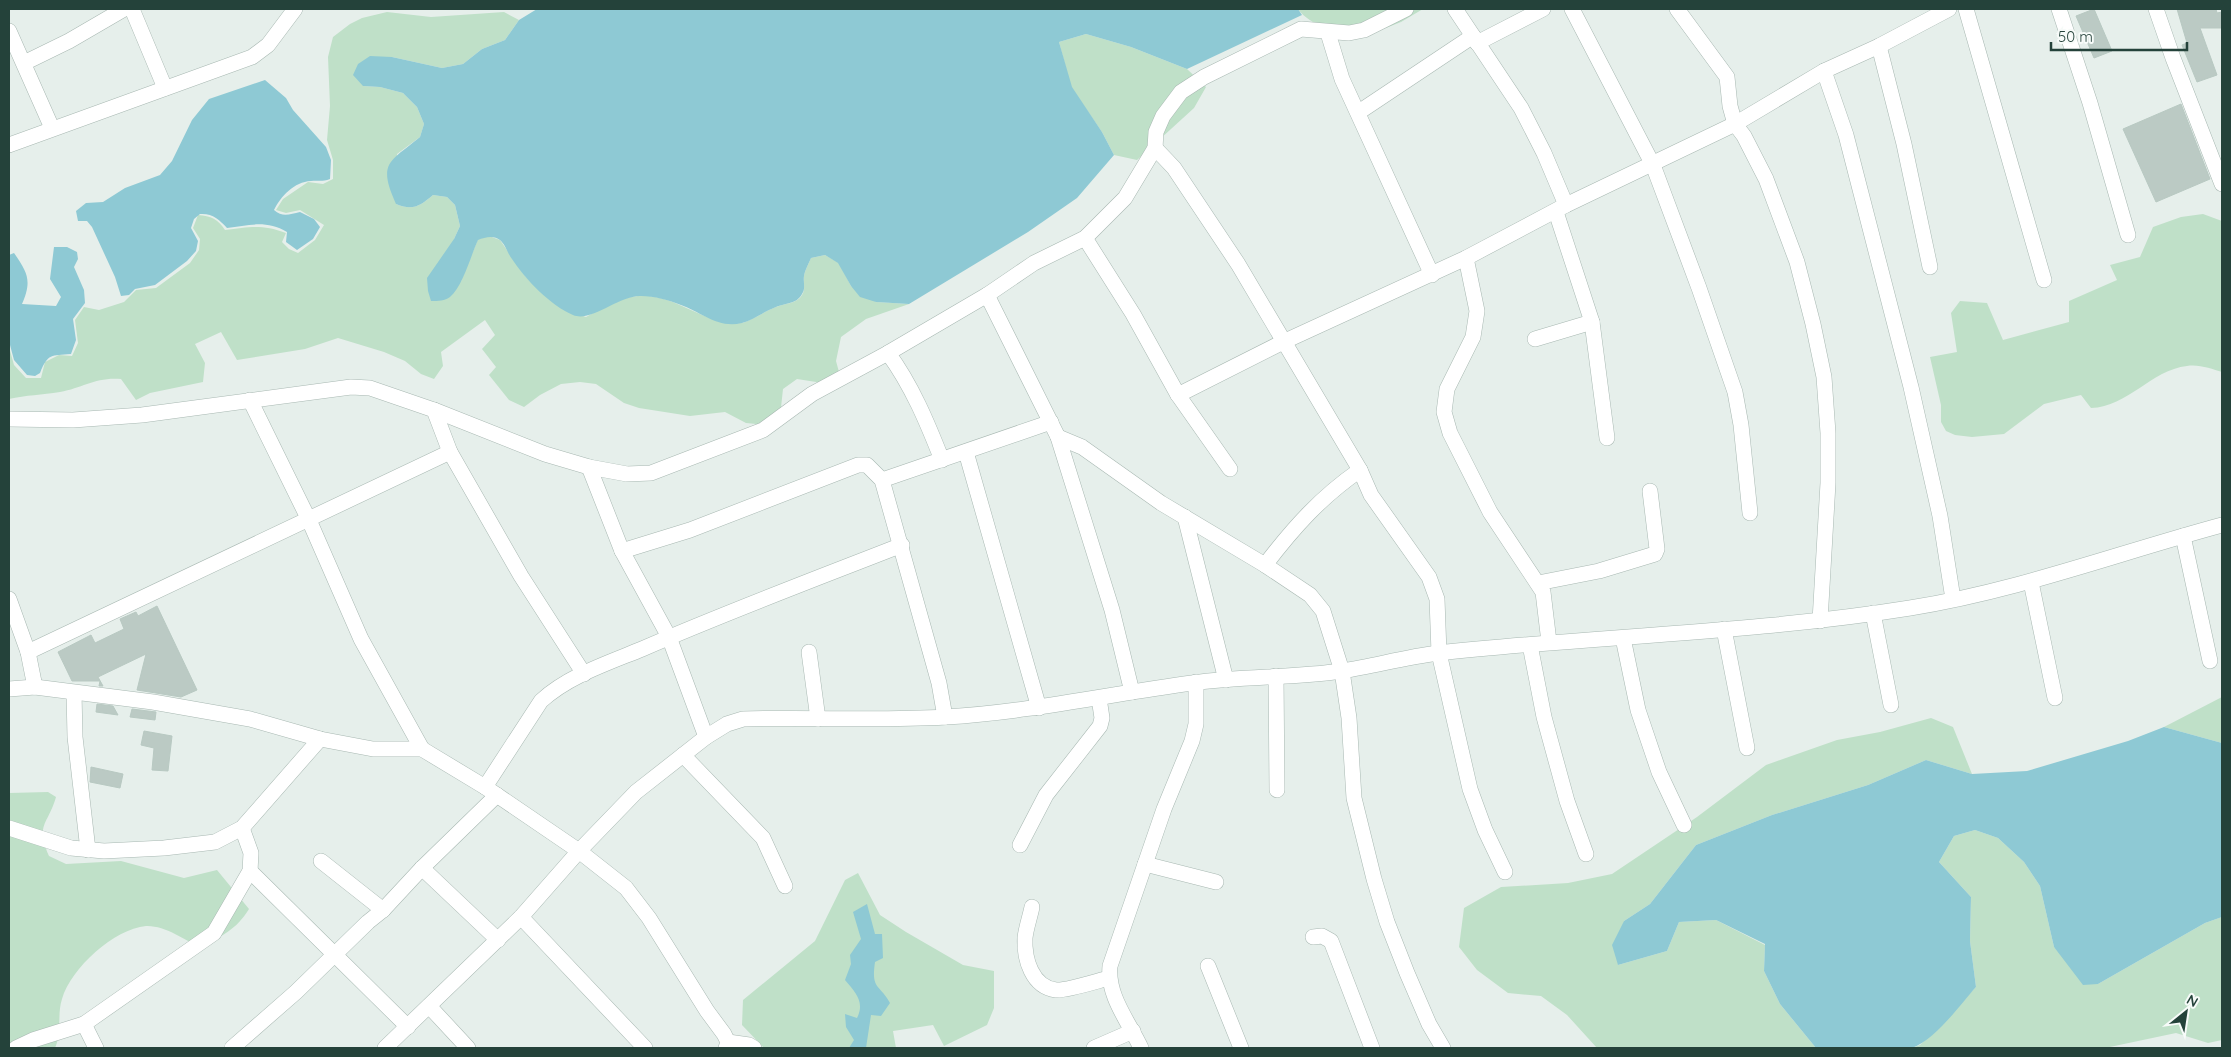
<svg xmlns="http://www.w3.org/2000/svg" width="2231" height="1057" font-family="Quicksand,sans-serif">
	<style>
		.green { fill: #bfe0c8 }
		.water { fill: #8ec9d4 }
		.building { fill: #bbcac4; stroke: #b8c9c2 }
		.lines { fill: none; stroke-linecap: round; stroke-linejoin: round }
		.minor-casing { stroke: #a8b8b2; stroke-width: 16 }
		.minor { stroke: #fff; stroke-width: 15 }
	</style>
	<rect width="100%" height="100%" fill="#e6efeb"/>
	<g class="green">
		<path d="M1298,9H1423L1401,22L1358,39C1339,33 1310,26 1298,9Z"/>
		<path d="M387,12L431,17L504,12L519,20L505,40L482,49L463,64L442,68L392,57L363,86L380,87L403,93L417,107L424,124L420,137L397,154L396,204C413,211 420,206 433,195L447,197L455,205L460,226L454,239L461,281L478,239L489,236L500,240L525,276L537,288L563,309L586,317C602,308 619,298 638,296C676,293 704,326 741,323C749,322 767,310 776,307C785,303 797,304 802,295C806,288 803,282 804,276C805,270 809,263 811,258L825,255L839,263L851,286L876,302L909,304L866,319L841,337L836,361L842,383L829,384L797,379L783,389L779,426L746,423L725,412L690,416L639,408L624,403L596,384L580,382L561,384L540,395L524,407L509,400L489,375L496,367L482,349L495,335L485,320L441,352L443,366L434,379L421,374L405,361L384,352L338,338L305,349L237,360L221,332L195,344L205,363L203,382L150,393L136,400L121,379C95,377 83,388 60,392C42,395 26,395 9,399V347L14,365L26,378H41L45,362L59,355L72,356L78,343L75,320L84,307L99,310L124,302L136,290L156,288L190,263L199,250L200,239L193,228L198,215C211,216 218,219 225,230C249,227 262,224 286,233L282,242L289,249L298,253L315,240L324,225L300,210L286,213L276,210L283,199L308,182L323,184L333,179V160L327,140L330,106L328,57L333,37L350,24L362,18Z"/>
		<polygon points="1086,34 1131,47 1187,69 1206,87 1194,108 1137,160 1114,155 1102,132 1071,87 1059,42"/>
		<path d="M2203,214L2222,221V372C2212,369 2199,364 2187,366C2151,370 2128,407 2091,408L2081,395L2044,404L2004,434L1972,437L1955,435L1946,431L1941,422V405L1930,357L1957,352L1951,313L1960,301L1987,303L2003,340L2069,322V301L2117,280L2110,265L2140,257L2153,227L2181,217Z"/>
		<polygon points="2222,697 2222,743 2164,727"/>
		<polygon points="1931,718 1953,727 1972,774 1926,760 1868,785 1772,815 1696,845 1650,904 1624,921 1618,965 1667,951 1679,922 1716,920 1765,945 1764,971 1780,1004 1816,1048 1597,1048 1567,1015 1541,996 1508,993 1477,970 1459,947 1464,908 1501,887 1568,883 1612,874 1697,817 1766,765 1837,740 1880,732"/>
		<path d="M48,792L56,797C48,825 35,824 49,856L66,864L121,861L184,878L217,870L249,909C236,930 222,936 200,947C185,940 164,925 146,926C114,929 71,968 62,999C57,1014 62,1033 55,1048H9V793Z"/>
		<polygon points="1975,830 1998,838 2024,862 2040,886 2054,947 2098,984 2205,923 2222,917 2222,1040 2208,1043 2176,1033 2105,1048 1912,1048 1920,1045 1976,987 1970,941 1971,897 1939,862 1954,836"/>
		<polygon points="858,873 880,915 906,932 963,965 994,971 994,1008 987,1025 944,1046 933,1025 893,1031 896,1048 764,1048 742,1025 743,1000 815,941 845,880"/>
	</g>
	<g class="water">
		<path d="M537,9H1298L1302,15L1187,69L1131,47L1086,34L1059,42L1072,87L1102,132L1114,155L1077,198L1028,232L909,304L876,302L860,297L851,286L838,263L825,255L811,258C809,263 805,270 804,276C803,282 806,288 802,294C797,304 785,303 776,307C765,311 753,320 742,323C718,329 701,312 681,305C669,300 654,296 641,296C619,295 591,323 573,315C551,306 525,279 512,259C508,254 505,244 500,240C494,235 485,237 478,240C471,255 463,286 450,297C445,301 438,301 431,301L428,291L427,278L454,239L460,226L455,205L447,197L433,195C420,206 413,211 396,204C377,162 390,162 420,137L424,124L417,107L403,93L380,87L363,86L353,75L358,64L370,56L392,57L442,68L463,64L482,49L505,40L519,20Z"/>
		<path d="M265,80L286,98L293,110L326,147L331,160L330,179C322,182 318,180 311,181C294,182 281,196 274,210C283,218 290,214 300,212L314,219L320,227L313,239L297,250L286,242L287,232C267,220 249,225 227,228C219,219 212,213 200,214L194,219L191,228L198,241L196,251L187,261L155,285L135,289L129,295L121,296L115,277L92,227L87,221H78L76,211L86,203L103,202L125,188L160,175L172,161L192,120L209,99Z"/>
		<path d="M54,247H67L77,252L78,259L74,267L84,290L85,303L73,319L76,340L71,354C51,356 48,353 40,373L35,376L27,375L14,360L10,345L9,255L14,253C28,273 32,281 22,304L56,306L61,297L50,279Z"/>
		<path d="M2164,727L2222,743V917L2205,923L2098,984L2083,985L2054,947L2040,886L2024,862L1998,838L1975,830L1954,836L1939,862L1971,897L1970,941L1976,987C1959,1006 1936,1039 1912,1048H1816L1780,1004L1764,971L1765,944L1716,920L1679,922L1667,951L1618,965L1612,945L1624,921L1650,904L1696,845L1772,815L1868,785L1926,760L1972,774L2027,771L2128,741Z"/>
		<path d="M867,904L875,934H882L883,958L875,962C871,990 879,983 890,1003L881,1016L871,1015L866,1048H849L854,1040L846,1027L845,1014L857,1018C865,1002 856,993 845,980L851,964L850,955L861,939L853,912Z"/>
	</g>
	<g class="building">
		<polygon points="2094,9 2112,51 2094,58 2076,16"/>
		<polygon points="2177,9 2216,9 2217,13 2222,12 2222,28 2200,28 2217,75 2197,82 2182,45 2187,43"/>
		<polygon points="2181,104 2210,179 2156,202 2123,129"/>
		<polygon points="157,606 197,690 181,697 137,690 146,654 98,677 103,686 99,686 100,681 72,681 58,652 91,635 95,643 124,629 120,619 136,612 138,616"/>
		<polygon points="97,704 113,706 118,715 96,712"/>
		<polygon points="132,709 156,712 155,720 130,717"/>
		<polygon points="144,731 172,736 168,771 152,770 154,748 141,745"/>
		<polygon points="91,767 123,774 120,788 90,782"/>
	</g>
	<g class="lines">
		<defs>
			<g id="minor">
				<polyline points="132,9 165,88"/>
				<polyline points="1455,9 1521,108 1544,153 1566,205"/>
				<polyline points="1572,9 1653,165 1699,288 1735,392 1741,425 1750,513"/>
				<polyline points="1677,9 1727,77 1730,106 1735,124 1744,136 1766,179 1797,262 1813,324 1824,377 1828,433 1828,483 1820,621"/>
				<polyline points="1966,9 2044,280"/>
				<polyline points="2059,9 2090,103 2128,235"/>
				<polyline points="2156,9 2173,58 2222,184"/>
				<polyline points="9,31 52,128"/>
				<polyline points="1328,33 1342,79 1432,275"/>
				<polyline points="1477,43 1543,9"/>
				<polyline points="1879,46 1904,144 1930,267"/>
				<polyline points="24,63 69,41 124,9"/>
				<polyline points="1824,71 1846,135 1911,387 1940,516 1953,599"/>
				<polyline points="1359,112 1473,36"/>
				<polyline points="9,145 252,57 268,45 295,9"/>
				<polyline points="1155,148 1174,168 1238,264 1360,470 1371,495 1429,577 1437,599 1439,653 1470,789 1485,830 1505,872"/>
				<polyline points="1085,238 1133,314 1178,395 1230,469"/>
				<polyline points="1466,258 1477,311 1473,337 1447,389 1444,412 1450,433 1490,512 1543,592 1549,642"/>
				<polyline points="987,295 1034,263 1085,238 1125,198 1155,148 1156,132 1163,116 1181,92 1204,77 1301,29 1349,33 1364,30 1406,9"/>
				<polyline points="1592,322 1607,438"/>
				<polyline points="1535,339 1592,322 1556,212"/>
				<path d="M888,353C912,386 927,422 942,460"/>
				<polyline points="1178,395 1283,342 1466,258 1566,205 1735,124 1824,71 1879,46 1949,9"/>
				<polyline points="250,400 309,520 361,639 422,749"/>
				<polyline points="434,410 450,452 521,576 584,674"/>
				<polyline points="9,419 73,420 142,415 351,387 370,388 434,410 545,454 589,467 627,474 651,473 763,430 812,394 888,353 987,295 1058,437 1112,610 1132,692"/>
				<polyline points="1058,437 1082,447 1161,503 1265,565 1310,595 1323,611 1342,671 1349,718 1354,798 1374,879 1387,922 1407,973 1429,1024 1443,1048"/>
				<polyline points="966,452 1039,708"/>
				<polyline points="589,467 622,551 669,637 706,737"/>
				<polyline points="882,480 1051,422"/>
				<polyline points="1185,517 1226,680"/>
				<polyline points="2183,536 2210,661"/>
				<polyline points="622,551 690,530 858,465 867,465 882,480 939,683 945,717"/>
				<path d="M1265,565C1294,527 1321,497 1360,470"/>
				<polyline points="2031,582 2055,698"/>
				<polyline points="1538,583 1599,571 1655,554 1657,549 1650,491"/>
				<polyline points="9,599 28,652 35,687"/>
				<polyline points="1873,613 1891,705"/>
				<polyline points="1724,629 1747,748"/>
				<polyline points="1623,638 1638,710 1659,772 1684,825"/>
				<polyline points="1530,645 1544,717 1567,801 1586,854"/>
				<polyline points="28,652 450,452"/>
				<polyline points="809,652 818,719"/>
				<polyline points="1276,676 1277,790"/>
				<polyline points="9,689 35,687 153,702 250,719 320,739 373,749 422,749 485,787 579,851 626,888 649,918 707,1011 724,1034 728,1042 726,1048"/>
				<polyline points="74,693 75,737 88,850"/>
				<polyline points="683,755 763,838 785,886"/>
				<path d="M485,787L541,701C568,676 608,663 642,649C727,612 815,579 902,545"/>
				<polyline points="9,828 71,848 104,851 164,848 215,842 242,828 320,739"/>
				<polyline points="1020,845 1046,795 1100,726 1102,718 1099,698"/>
				<polyline points="321,861 383,910"/>
				<polyline points="1145,864 1216,882"/>
				<polyline points="422,868 498,940"/>
				<polyline points="250,871 408,1027"/>
				<path d="M1032,907C1030,917 1026,928 1025,938C1024,959 1032,987 1056,990C1066,991 1097,981 1109,978"/>
				<polyline points="521,917 645,1048"/>
				<polyline points="1313,937 1322,936 1331,941 1372,1048"/>
				<polyline points="1208,966 1241,1048"/>
				<polyline points="429,1006 468,1048"/>
				<polyline points="84,1024 96,1048"/>
				<polyline points="728,1042 749,1045 754,1048"/>
				<polyline points="16,1048 33,1040 84,1024 214,933 250,871 251,853 242,828"/>
				<polyline points="232,1048 296,992 368,922 383,910 422,868 497,795"/>
				<path d="M385,1048L521,917L579,851L636,792L706,737L727,724L743,719C811,717 879,721 946,717C1029,712 1110,694 1192,683C1242,676 1293,678 1342,671C1374,666 1406,657 1438,653C1595,636 1754,633 1910,608C2017,591 2118,553 2222,525"/>
				<polyline points="1094,1048 1133,1031"/>
				<path d="M1141,1048C1129,1022 1107,996 1110,966L1164,809L1192,741L1196,724V682"/>
			</g>
		</defs>
		<use href="#minor" class="minor-casing"/>
		<use href="#minor" class="minor"/>
	</g>
	<rect width="2231" height="1057" fill="none" stroke="#24423a" stroke-width="20"/>
	<g transform="translate(2186 1012) rotate(30)" stroke="#f7fbf9" stroke-width="4" paint-order="stroke">
	<path d="M0-4L9 19L0 12L-9 19Z" fill="#24423a"/>
	<text y="-8" font-size="14" font-weight="bold" text-anchor="middle" fill="#24423a">N</text>
	</g>
	<path d="M2051 42v8h136v-8" fill="none" stroke="#24423a" stroke-width="2.5"/>
	<text x="2058" y="42" font-size="15" fill="#24423a" stroke="#f7fbf9" stroke-width="4" paint-order="stroke">50 m</text>
</svg>
